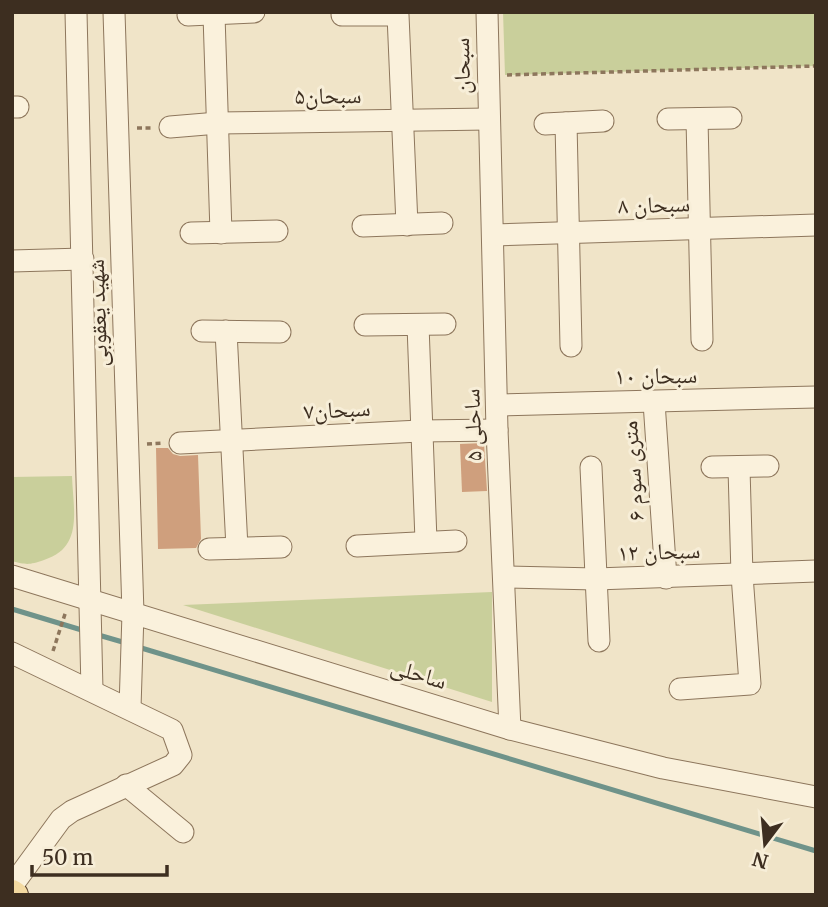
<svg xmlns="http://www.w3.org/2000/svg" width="828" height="907" font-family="Merriweather,'Noto Naskh Arabic',serif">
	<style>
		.green { fill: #c9cf9b }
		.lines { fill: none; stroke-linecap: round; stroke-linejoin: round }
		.stream { stroke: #6f938a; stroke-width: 5 }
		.building { fill: #cf9f7d }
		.minor-casing { stroke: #8d765c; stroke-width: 23 }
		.major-casing { stroke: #5b4430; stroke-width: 28 }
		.path { stroke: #8d765c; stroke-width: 3.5; stroke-dasharray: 5 3.5; stroke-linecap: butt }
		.minor { stroke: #faf1dc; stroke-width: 21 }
		.major { stroke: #f3d9a0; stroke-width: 26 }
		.labels { text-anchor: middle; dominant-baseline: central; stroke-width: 6; stroke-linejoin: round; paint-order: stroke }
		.street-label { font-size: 23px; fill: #3d2e20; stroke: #f7eed8 }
	</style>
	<rect width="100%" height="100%" fill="#f0e4c8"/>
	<g class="green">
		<polygon points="503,12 816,12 816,66 505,75"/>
		<path d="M72,476C73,509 84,548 44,560C29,565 27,565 12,561V477Z"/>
		<polygon points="492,592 492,702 183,605"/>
	</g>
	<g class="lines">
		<g class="stream">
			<polyline points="12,609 85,631"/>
			<polyline points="95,634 126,643"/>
			<polyline points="138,647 816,851"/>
		</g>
	</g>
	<g class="building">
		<polygon points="484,443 487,491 462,492 460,444"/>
		<polygon points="156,448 168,448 173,454 180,456 198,455 201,539 196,548 158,549"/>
	</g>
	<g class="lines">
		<defs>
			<g id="minor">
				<polyline points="76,12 92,690"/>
				<polyline points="114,12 133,613 130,708"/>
				<polyline points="487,12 497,430 510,729"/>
				<polyline points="188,15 254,12"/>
				<polyline points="214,15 221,233"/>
				<polyline points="342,15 398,15 407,225"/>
				<polyline points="12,107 18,107"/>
				<polyline points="668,119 731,118"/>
				<polyline points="697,119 702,340"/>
				<polyline points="566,123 571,346"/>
				<polyline points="545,124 603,121"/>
				<polyline points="170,127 218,123 488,119"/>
				<polyline points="363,226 442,223"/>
				<polyline points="191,233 277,231"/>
				<polyline points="494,235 816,225"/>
				<polyline points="12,261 83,259"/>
				<polyline points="365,325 445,324"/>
				<polyline points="418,325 426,541"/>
				<polyline points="202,331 280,332"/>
				<polyline points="226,331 237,548"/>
				<polyline points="654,402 666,578"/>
				<polyline points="497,405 816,397"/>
				<polyline points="180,443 420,431 497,430"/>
				<polyline points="591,467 599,641"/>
				<polyline points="712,467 768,466"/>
				<polyline points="357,546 456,541"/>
				<polyline points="209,549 281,547"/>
				<polyline points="12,576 510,729 663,768 816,797"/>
				<polyline points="504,577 596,579 816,571"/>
				<polyline points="12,653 172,730 181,755 173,765 72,811 61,819 12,886"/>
				<polyline points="680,689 750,684 742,575 739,468"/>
				<polyline points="126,785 183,832"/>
			</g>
			<polyline id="major" points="12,893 15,895"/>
		</defs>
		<use href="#minor" class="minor-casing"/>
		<use href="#major" class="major-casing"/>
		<g class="path">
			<polyline points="507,75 816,66"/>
			<polyline points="137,128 154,128"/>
			<polyline points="147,444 164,443"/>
			<polyline points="53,651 66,611"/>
		</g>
		<use href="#minor" class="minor"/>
		<use href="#major" class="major"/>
	</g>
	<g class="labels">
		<g class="street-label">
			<text transform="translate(461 66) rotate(-91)">سبحان</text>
			<text transform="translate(328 95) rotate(-1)">سبحان۵</text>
			<text transform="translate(654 204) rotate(-2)">سبحان ۸</text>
			<text transform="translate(97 313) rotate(-92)">شهید یعقوبی</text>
			<text transform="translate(656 375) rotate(-1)">سبحان ۱۰</text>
			<text transform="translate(337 409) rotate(-3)">سبحان۷</text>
			<text transform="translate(472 425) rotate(-92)">ساحلی ۵</text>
			<text transform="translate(632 471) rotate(-94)">۶ متری سوم</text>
			<text transform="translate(659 551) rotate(-2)">سبحان ۱۲</text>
			<text transform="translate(419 673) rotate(17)">ساحلی</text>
		</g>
	</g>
	<rect width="828" height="907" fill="none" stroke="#3d2e20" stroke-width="28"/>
	<g transform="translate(765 844) rotate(196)" stroke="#f7eed8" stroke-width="5" paint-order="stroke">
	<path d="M0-5L12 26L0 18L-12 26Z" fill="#3d2e20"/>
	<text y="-10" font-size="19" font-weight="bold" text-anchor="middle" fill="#3d2e20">N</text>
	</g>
	<path d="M32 865v10h135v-10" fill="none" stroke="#3d2e20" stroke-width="3.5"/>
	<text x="42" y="865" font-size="21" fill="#3d2e20" stroke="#f7eed8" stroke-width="5" paint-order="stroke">50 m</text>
</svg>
